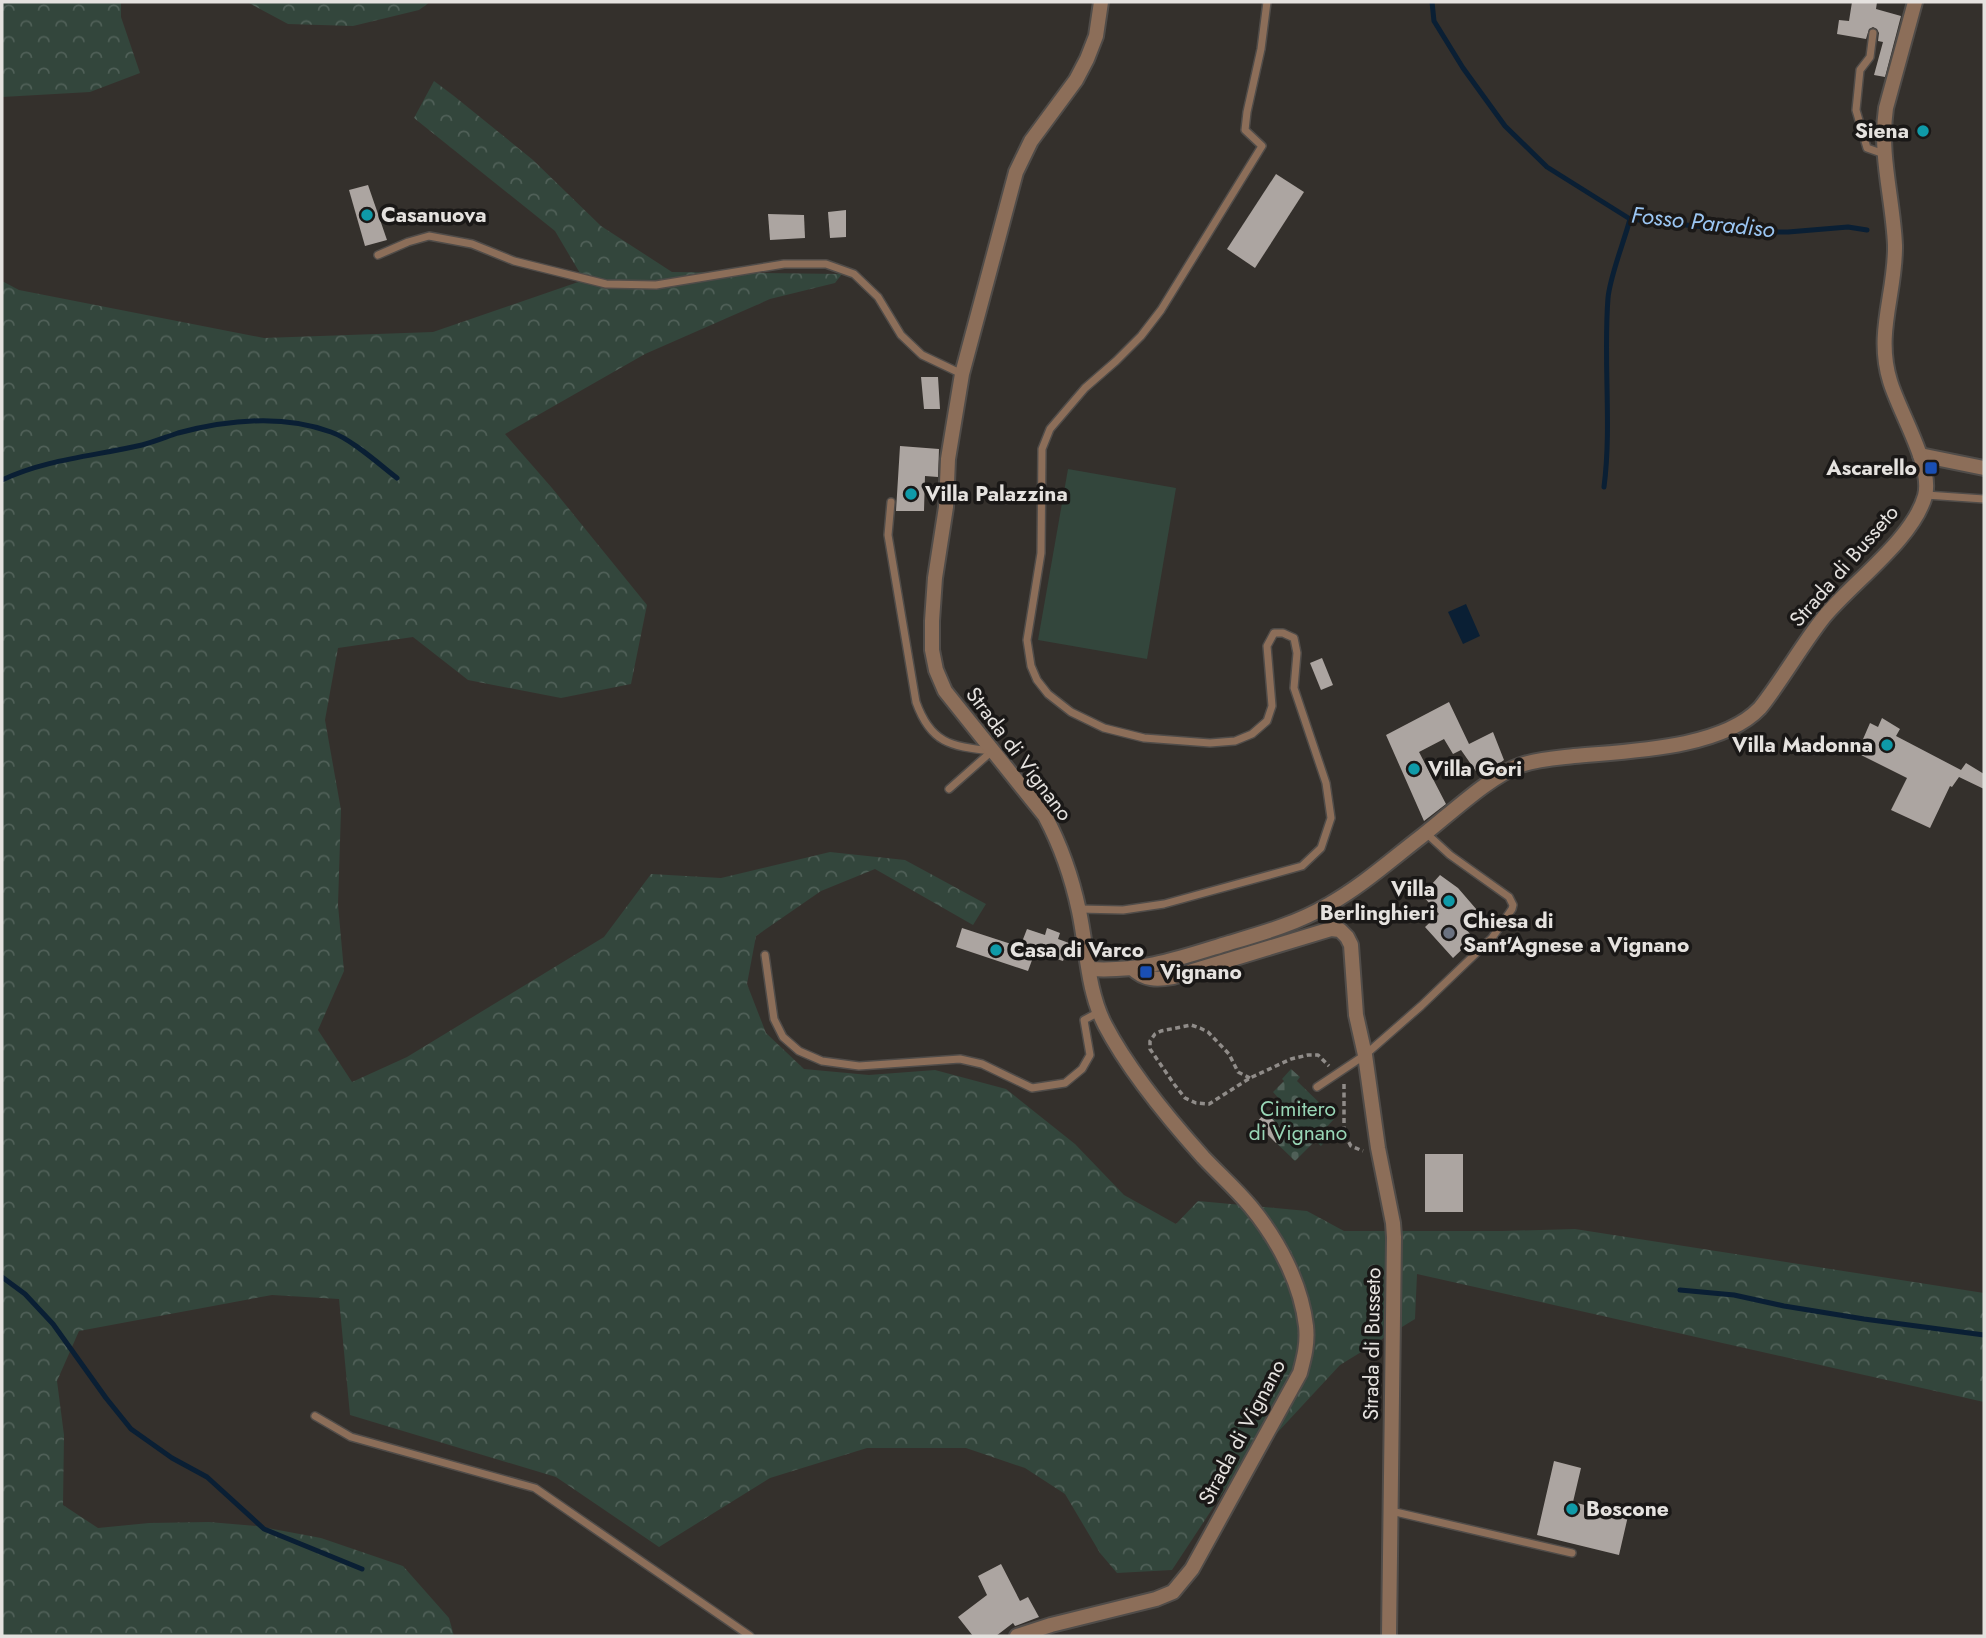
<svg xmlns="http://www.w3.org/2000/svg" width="1986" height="1638" font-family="Jost,sans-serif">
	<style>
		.forest { fill: url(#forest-crowns) }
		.cemetery { fill: url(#cemetery-stones) }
		.garden { fill: #33463c }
		.water { fill: #0a1f34 }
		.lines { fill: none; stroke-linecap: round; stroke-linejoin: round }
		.stream { stroke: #0a1f34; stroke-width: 5 }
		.building { fill: #aca5a1 }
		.service-casing { stroke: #504c49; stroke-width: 10 }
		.minor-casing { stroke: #504c49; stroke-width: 18 }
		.tertiary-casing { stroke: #504c49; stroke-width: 18 }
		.path { stroke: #908c89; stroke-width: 3.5; stroke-dasharray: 5 3.5; stroke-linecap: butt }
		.service { stroke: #8c6e59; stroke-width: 7 }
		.minor { stroke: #8c6e59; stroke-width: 14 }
		.tertiary { stroke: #8c6e59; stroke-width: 14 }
		.culture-dot { fill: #0f9aa8; stroke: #1a1817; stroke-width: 2.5 }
		.transit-dot { fill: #1a4fb4; stroke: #1a1817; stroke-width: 2.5 }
		.worship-dot { fill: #6b7280; stroke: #1a1817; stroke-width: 2.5 }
		.labels { text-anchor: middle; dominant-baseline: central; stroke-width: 7; stroke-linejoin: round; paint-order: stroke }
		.poi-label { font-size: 21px; font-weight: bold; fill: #e5e2df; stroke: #1a1817; text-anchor: start }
		.street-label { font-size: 21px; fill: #e5e2df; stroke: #1a1817 }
		.park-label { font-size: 21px; fill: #98d6b6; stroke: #1a1817 }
		.water-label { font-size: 23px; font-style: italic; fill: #9bc6f3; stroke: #1a1817 }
	</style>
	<defs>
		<pattern id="forest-crowns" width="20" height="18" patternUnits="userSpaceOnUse" patternTransform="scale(1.75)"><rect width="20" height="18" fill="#33463c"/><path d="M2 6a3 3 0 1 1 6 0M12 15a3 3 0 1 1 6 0" fill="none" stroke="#506058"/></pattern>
		<pattern id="cemetery-stones" width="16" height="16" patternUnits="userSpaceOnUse" patternTransform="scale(1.75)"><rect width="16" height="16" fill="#33463c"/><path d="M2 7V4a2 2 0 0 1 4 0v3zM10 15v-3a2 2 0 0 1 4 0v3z" fill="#506058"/></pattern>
	</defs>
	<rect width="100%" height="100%" fill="#34302c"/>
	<g class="forest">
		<polygon points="2,2 121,2 121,17 140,73 90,92 2,97"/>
		<polygon points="247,2 430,2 419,10 353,26 288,24"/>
		<polygon points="434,81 454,96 533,160 601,226 672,272 842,274 835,283 770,299 645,354 505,434 552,488 647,605 631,684 561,698 468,680 413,637 338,648 325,720 341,810 338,905 344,971 318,1030 352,1082 407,1057 604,937 651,874 721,878 830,852 905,860 986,904 973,925 875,869 821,891 756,936 747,984 766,1033 804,1069 869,1075 935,1070 1006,1089 1075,1144 1124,1195 1176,1224 1198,1201 1307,1211 1344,1231 1502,1231 1575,1229 1984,1293 1984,1402 1417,1274 1415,1319 1340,1365 1226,1488 1172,1570 1117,1573 1100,1553 1065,1494 1025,1468 966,1448 867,1448 770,1478 659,1547 556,1477 350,1415 339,1299 272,1295 79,1331 57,1381 64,1435 63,1505 98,1528 149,1523 209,1522 257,1526 321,1538 403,1566 449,1618 454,1636 2,1636 2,281 19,290 264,338 433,332 584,280 555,231 414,118"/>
	</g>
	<polygon class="cemetery" points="1291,1069 1300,1077 1297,1081 1335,1118 1322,1132 1328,1138 1321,1146 1315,1141 1295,1161 1256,1123 1281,1101 1273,1092 1284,1081 1282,1079"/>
	<polygon class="garden" points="1068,469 1176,488 1147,659 1038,640"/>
	<polygon class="water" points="1466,604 1480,636 1463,644 1448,612"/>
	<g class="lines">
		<g class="stream">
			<polyline points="1432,2 1434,21 1463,68 1505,126 1547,167 1630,219 1751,232 1788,232 1848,227 1867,230"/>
			<path d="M2,480C46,459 95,456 142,445C154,442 166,437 178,433C227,420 282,414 331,432C351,439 379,464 397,478"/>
			<path d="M1604,487C1612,425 1603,361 1608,298C1610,276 1624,242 1630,219"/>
			<polyline points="2,1277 25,1294 53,1324 106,1398 131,1429 172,1458 207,1477 264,1529 362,1569"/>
			<polyline points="1680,1290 1734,1295 1784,1306 1864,1319 1984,1335"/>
		</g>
	</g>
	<g class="building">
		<polygon points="1852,2 1877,2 1876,9 1901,16 1885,77 1874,75 1883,42 1878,41 1879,33 1877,29 1873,27 1869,29 1866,39 1837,34 1839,20 1849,21"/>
		<polygon points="1276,174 1304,192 1255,268 1227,249"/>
		<polygon points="368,185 387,240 365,246 349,190"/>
		<polygon points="846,210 846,237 830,238 828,212"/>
		<polygon points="768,214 804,215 805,238 770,240"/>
		<polygon points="921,377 938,377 940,409 924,409"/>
		<polygon points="900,446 939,449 938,477 925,476 924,511 896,511"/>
		<polygon points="1322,658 1333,685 1321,690 1310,663"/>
		<polygon points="1449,702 1469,744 1493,732 1504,760 1480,777 1461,750 1453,754 1444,739 1419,752 1446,804 1424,821 1386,735"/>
		<polygon points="1882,718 1900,729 1896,736 1961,770 1966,763 1984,774 1984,789 1959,777 1952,787 1950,786 1930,828 1891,810 1907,778 1857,753 1870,723 1878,727"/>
		<polygon points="1440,875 1458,888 1477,910 1461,924 1474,938 1453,958 1425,927 1439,914 1422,895"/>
		<polygon points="962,928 1020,947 1027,929 1045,935 1047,928 1060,933 1058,939 1069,943 1063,961 1035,952 1028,971 956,947"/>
		<polygon points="1266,1112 1286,1134 1276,1143 1256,1123"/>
		<rect x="1425" y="1154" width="38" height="58"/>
		<polygon points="1554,1461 1581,1468 1573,1502 1628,1516 1619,1555 1537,1535"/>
		<polygon points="1001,1564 1020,1601 1028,1597 1039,1617 1015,1626 1013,1623 996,1636 973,1636 958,1617 987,1595 978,1576"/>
	</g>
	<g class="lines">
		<defs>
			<g id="service">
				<polyline points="1873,33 1870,57 1860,70 1856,110 1867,148 1884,154"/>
				<polyline points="378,255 408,242 429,236 472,244 514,261 606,284 656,285 784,264 826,264 854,274 878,297 901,335 922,355 962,374"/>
				<polyline points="1926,495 1984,499"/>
				<path d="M891,502L888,535L916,702C931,744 951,746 991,751"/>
				<polyline points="949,789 992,751"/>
				<polyline points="1079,909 1123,910 1164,904 1302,866 1321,848 1331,818 1326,783 1294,688 1297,653 1294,638 1283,633 1274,633 1267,646 1272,706 1267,721 1252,734 1235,741 1210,743 1144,738 1104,728 1071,712 1048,694 1037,680 1031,666 1027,640 1041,553 1042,449 1050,429 1085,388 1116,361 1141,336 1161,310 1262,146 1245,130 1247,112 1261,49 1267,2"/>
				<polyline points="765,955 774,1019 783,1037 799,1051 822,1061 859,1066 960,1059 982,1064 1032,1088 1065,1083 1082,1069 1090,1055 1084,1020 1099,1012"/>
				<polyline points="1317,1087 1365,1055 1421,1006 1492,938 1512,909 1513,905 1509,897 1450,855 1426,833"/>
				<polyline points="315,1416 351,1437 535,1488 750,1636"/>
				<polyline points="1391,1511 1572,1553"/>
			</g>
			<g id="minor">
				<polyline points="1920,455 1984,468"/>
				<path d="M1132,968C1144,980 1157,980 1173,977L1331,929L1340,930L1347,937L1351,945L1356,1015L1365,1055L1378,1148L1393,1223L1394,1237L1389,1636"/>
			</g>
			<g id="tertiary">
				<path d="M1090,969C1143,972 1180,958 1229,943C1263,933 1298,923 1328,905C1362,886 1392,859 1422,836C1449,815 1491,775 1521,765C1538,759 1556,758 1574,756C1628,751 1721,749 1760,708C1783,679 1801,646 1824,617C1853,582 1913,539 1925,496C1933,466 1899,412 1890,381C1875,333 1896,292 1895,245C1893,198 1879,156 1886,108L1915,2"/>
				<path d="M1017,1636L1051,1625L1156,1599L1173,1592L1192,1569L1300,1373C1304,1358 1308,1343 1306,1326C1301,1283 1278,1240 1251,1207C1236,1189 1219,1174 1203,1157C1168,1118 1129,1071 1105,1025C1087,990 1087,948 1079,911C1072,878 1061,846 1045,816L945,691L936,670L932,650V621L935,578L946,507L948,459L962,374L1016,172L1031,141L1076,80L1087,59L1096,36L1101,2"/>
			</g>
		</defs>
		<use href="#service" class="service-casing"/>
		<use href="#minor" class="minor-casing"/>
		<use href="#tertiary" class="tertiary-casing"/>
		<g class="path">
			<polyline points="1250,1078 1238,1072 1229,1054 1208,1032 1200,1028 1191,1025 1161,1031 1155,1034 1150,1041 1150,1049 1174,1084 1185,1098 1196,1103 1209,1104 1250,1078 1291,1059 1308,1055 1318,1055 1329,1066"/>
			<polyline points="1344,1084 1344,1134 1351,1146 1363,1151"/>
		</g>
		<use href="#service" class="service"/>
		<use href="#minor" class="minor"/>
		<use href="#tertiary" class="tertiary"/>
	</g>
	<g class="culture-dot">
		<circle cx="1923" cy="131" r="7"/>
		<circle cx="367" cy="215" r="7"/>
		<circle cx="911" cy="494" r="7"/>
		<circle cx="1887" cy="745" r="7"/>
		<circle cx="1414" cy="769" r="7"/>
		<circle cx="1449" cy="901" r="7"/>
		<circle cx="996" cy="950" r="7"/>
		<circle cx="1572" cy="1509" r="7"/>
	</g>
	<g class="transit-dot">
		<rect x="1924" y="461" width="14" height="14" rx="3.5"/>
		<rect x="1139" y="965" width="14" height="14" rx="3.5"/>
	</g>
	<circle class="worship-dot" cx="1449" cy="933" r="7"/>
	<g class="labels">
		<g class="poi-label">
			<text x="1909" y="131" text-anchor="end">Siena</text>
			<text x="381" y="215">Casanuova</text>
			<text x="1917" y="468" text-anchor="end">Ascarello</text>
			<text x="925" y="494">Villa Palazzina</text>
			<text x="1873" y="745" text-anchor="end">Villa Madonna</text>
			<text x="1428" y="769">Villa Gori</text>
			<text x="1435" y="889" text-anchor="end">Villa<tspan x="1435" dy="24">Berlinghieri</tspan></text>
			<text x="1463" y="921">Chiesa di<tspan x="1463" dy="24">Sant'Agnese a Vignano</tspan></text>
			<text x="1010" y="950">Casa di Varco</text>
			<text x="1160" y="972">Vignano</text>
			<text x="1586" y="1509">Boscone</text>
		</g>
		<g class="street-label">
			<text transform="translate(1844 566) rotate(-49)">Strada di Busseto</text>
			<text transform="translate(1019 754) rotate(53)">Strada di Vignano</text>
			<text transform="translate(1372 1344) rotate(-89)">Strada di Busseto</text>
			<text transform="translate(1242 1432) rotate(-62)">Strada di Vignano</text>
		</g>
		<g class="park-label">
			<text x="1298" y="1109">Cimitero<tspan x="1298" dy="24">di Vignano</tspan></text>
		</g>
		<g class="water-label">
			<text transform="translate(1703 222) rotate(6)">Fosso Paradiso</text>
		</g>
	</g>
	<rect width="1986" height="1638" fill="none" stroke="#e5e2df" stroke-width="7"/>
</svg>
